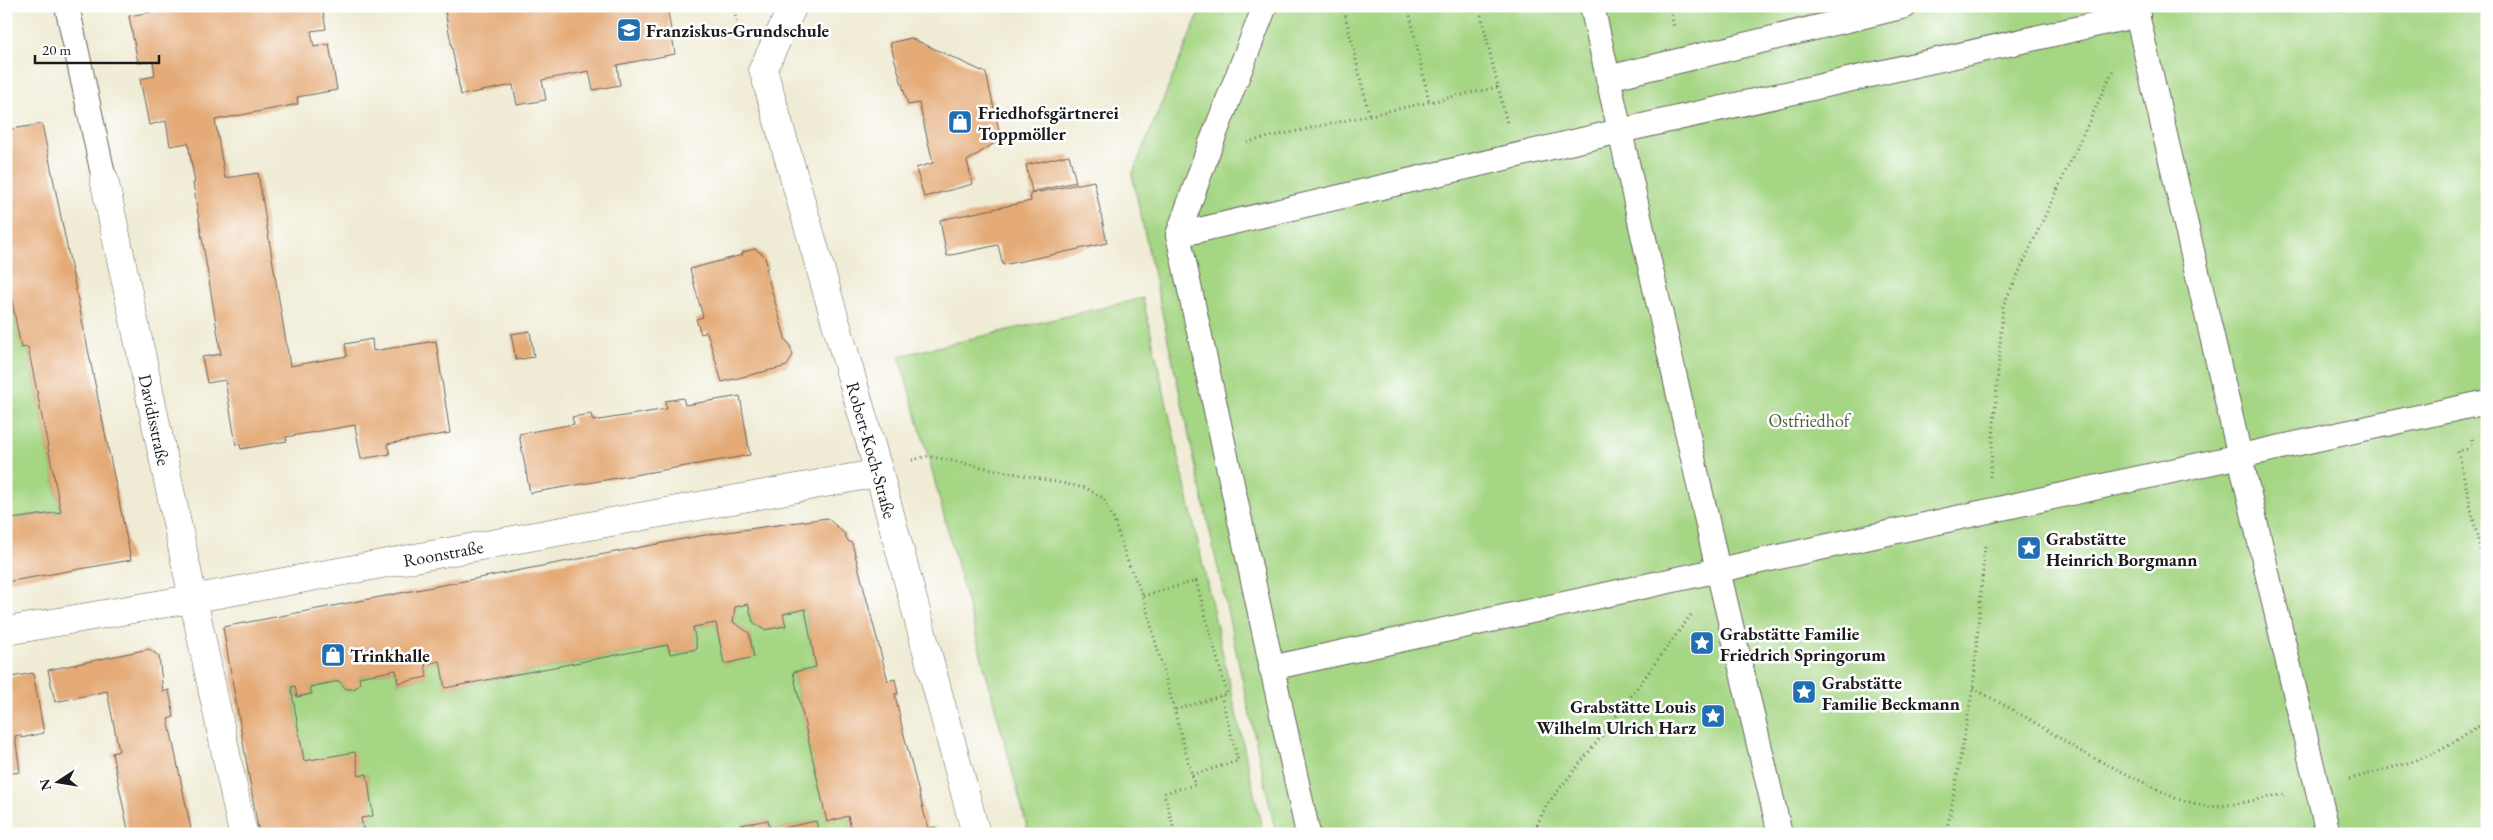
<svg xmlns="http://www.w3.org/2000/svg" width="2493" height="840" font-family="'EB Garamond',serif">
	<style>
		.green { fill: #a5d684; stroke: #607950 }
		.building { fill: #e4aa77 }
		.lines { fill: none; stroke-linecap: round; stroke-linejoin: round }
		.lane-casing { stroke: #66645c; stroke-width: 26 }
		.street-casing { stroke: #66645c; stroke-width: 29 }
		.path { stroke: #66645c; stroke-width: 3; stroke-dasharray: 1 4; stroke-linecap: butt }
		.lane { stroke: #fff; stroke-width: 24 }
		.street { stroke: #fff; stroke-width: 28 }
		.labels { text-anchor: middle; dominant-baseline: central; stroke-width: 5; stroke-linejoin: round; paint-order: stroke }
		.poi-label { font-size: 18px; font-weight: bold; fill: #1c1c1c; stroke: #fff; text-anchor: start }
		.street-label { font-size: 18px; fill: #1c1c1c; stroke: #fff }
		.park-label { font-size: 18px; fill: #4c5d40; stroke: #fff }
	</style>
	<rect width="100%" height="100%" fill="#fff"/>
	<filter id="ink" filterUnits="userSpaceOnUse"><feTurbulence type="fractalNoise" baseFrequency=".02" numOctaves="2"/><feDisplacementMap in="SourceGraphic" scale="10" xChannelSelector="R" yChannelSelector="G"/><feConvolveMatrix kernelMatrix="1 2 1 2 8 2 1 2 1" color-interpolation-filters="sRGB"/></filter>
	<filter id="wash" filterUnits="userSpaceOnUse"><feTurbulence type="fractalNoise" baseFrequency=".0096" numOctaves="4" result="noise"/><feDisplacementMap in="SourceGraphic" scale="20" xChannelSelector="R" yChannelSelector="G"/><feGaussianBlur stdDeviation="1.12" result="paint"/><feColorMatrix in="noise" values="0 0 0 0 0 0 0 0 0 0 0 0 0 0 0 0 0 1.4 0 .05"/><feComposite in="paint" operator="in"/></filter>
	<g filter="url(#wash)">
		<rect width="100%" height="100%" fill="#efebd4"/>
		<g class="green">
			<polygon points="1202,6 2487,6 2487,834 1276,834 1132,175"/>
			<polygon points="6,269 21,347 28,347 61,512 11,519 12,523 6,524"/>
			<polygon points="1143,298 1263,833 1259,834 1029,834 928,456 899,356"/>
			<polygon points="748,604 753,622 764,630 785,626 783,614 805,609 816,667 793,672 827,821 848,816 852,834 819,834 816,821 770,831 768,820 741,825 742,834 720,834 718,827 678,834 364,834 361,818 373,816 367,774 359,776 304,761 291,687 295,686 297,697 312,694 310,687 339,681 346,689 355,689 359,677 396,670 398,683 426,677 425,664 440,661 445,688 668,645 670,654 696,649 693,627 716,623 725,664 754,656 749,633 733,622 735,607"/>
		</g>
		<g id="blocks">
			<g class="building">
				<polygon points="184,6 322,6 326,29 311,31 314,47 329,44 337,90 297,97 298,104 215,120 225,178 258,173 290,366 347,356 345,344 372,339 373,351 436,341 450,433 387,444 390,454 361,459 355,425 286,437 287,441 241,449 240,444 236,445 225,380 207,383 202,357 221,354 193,183 195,183 188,143 170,146 166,121 149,125 140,79 155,76 153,61 138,63 129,16"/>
				<polygon points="444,6 667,6 675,54 617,65 620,85 593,90 589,71 542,80 546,100 517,105 513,85 461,95"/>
				<polygon points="911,38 986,73 1001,139 967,161 973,184 924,197 916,168 933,163 919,103 908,105 890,43"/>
				<polygon points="42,124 131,560 6,582 6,524 12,523 11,519 61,512 28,347 21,348 6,269 6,130"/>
				<polygon points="1069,155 1076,182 1032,192 1026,165"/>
				<polygon points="1094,181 1107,243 1003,265 998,245 947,256 940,220 1031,201 1030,194"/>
				<polygon points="755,249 764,255 768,267 766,270 786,341 789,343 793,355 787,366 722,382 707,332 701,334 696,319 703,317 690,269 742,255 743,252"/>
				<polygon points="530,331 534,357 516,360 511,334"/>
				<polygon points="740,396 750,455 530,493 519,434 574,424 572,417 591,414 593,421 667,409 665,401 683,398 685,405"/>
				<polygon points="827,518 844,533 848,541 852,543 888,681 895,679 898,694 895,694 902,727 928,828 935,827 936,834 852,834 848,816 827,822 793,672 816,667 805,609 783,614 786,626 764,630 753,622 748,604 735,607 733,622 749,633 754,657 724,664 716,623 693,627 697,649 670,654 668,645 445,688 440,661 425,664 427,677 398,683 396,670 359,677 360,683 355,689 346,689 339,681 310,687 312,694 297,697 295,686 291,687 304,761 355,752 359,776 367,774 373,816 361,818 364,834 259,834 223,627 699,536"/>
				<polygon points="149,649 159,656 163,692 169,690 174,717 168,719 192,834 129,834 112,753 119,751 107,691 55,702 48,670"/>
				<polygon points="33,673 44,733 21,738 21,735 15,736 20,772 6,774 6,678"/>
				<polygon points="768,820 770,831 816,821 819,834 742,834 741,825"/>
				<polygon points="718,827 720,834 685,834 685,833"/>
			</g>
		</g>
	</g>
	<g filter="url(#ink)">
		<use href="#blocks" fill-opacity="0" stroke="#66645c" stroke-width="1"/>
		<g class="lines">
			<defs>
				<g id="lane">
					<polyline points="67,6 104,179"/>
					<polyline points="1265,6 1208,151 1178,235 1308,834"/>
					<polyline points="1592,6 1718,570 1780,834"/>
					<polyline points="2135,6 2328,834"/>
					<polyline points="1608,78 1905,6"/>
					<polyline points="1178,235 1620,131 2138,15"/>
					<polyline points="1271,668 2487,402"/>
				</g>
				<g id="street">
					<path id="s1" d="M793,6L763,69L879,473L976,834"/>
					<path id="s2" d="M104,179L243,834"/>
					<path id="s3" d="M6,631L191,599L879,473"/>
				</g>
			</defs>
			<use href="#lane" class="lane-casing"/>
			<use href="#street" class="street-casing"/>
			<g class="path">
				<polyline points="733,6 739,32"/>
				<polyline points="1343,6 1369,114"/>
				<polyline points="1408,6 1429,101"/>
				<polyline points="1667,6 1671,12 1674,29"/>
				<polyline points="1498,87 1507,123"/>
				<polyline points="1247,142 1498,87 1479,6"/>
				<polyline points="2472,439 2473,448 2458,451 2487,580"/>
				<polyline points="912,460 928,456 1086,488 1103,498 1114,520 1127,560 1143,596 1192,775 1195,785 1164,793 1175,834"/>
				<polyline points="1990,477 2003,306 2114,68"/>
				<polyline points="1143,596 1196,581 1227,694 1174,710"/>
				<polyline points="1973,688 2031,720 2080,751 2177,799 2209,807 2236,804 2285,794"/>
				<polyline points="1192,775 1238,761 1221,696"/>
				<path d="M2349,779C2383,770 2416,763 2446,747C2460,739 2472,728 2487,723"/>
				<polyline points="1519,834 1537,825 1546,806 1600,738 1693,612"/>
				<polyline points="1536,834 1537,826"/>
				<polyline points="1945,834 1949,820 1973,688 1985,545"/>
			</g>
			<use href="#lane" class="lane"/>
			<use href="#street" class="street"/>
		</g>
	</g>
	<defs>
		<symbol id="school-square" viewBox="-11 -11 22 22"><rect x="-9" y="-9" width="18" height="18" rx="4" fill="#1f6fb2" stroke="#fff"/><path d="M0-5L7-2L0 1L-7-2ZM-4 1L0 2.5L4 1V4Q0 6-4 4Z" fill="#fff"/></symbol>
		<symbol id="shop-square" viewBox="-11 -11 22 22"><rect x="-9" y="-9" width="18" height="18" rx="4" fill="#1f6fb2" stroke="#fff"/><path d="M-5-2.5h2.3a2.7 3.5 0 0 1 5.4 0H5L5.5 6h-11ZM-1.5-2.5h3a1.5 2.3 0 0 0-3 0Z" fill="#fff"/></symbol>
		<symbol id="sight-square" viewBox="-11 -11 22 22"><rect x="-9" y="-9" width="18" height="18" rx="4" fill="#1f6fb2" stroke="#fff"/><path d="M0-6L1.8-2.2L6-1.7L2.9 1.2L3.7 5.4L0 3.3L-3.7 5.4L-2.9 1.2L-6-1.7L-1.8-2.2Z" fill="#fff"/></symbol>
	</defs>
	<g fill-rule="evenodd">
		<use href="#school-square" x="615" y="16" width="28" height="28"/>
		<use href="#shop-square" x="946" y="108" width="28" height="28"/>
		<use href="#sight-square" x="2015" y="534" width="28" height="28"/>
		<use href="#sight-square" x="1688" y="629" width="28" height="28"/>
		<use href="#shop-square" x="319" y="641" width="28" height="28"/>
		<use href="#sight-square" x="1790" y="678" width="28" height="28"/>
		<use href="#sight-square" x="1699" y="702" width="28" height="28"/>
	</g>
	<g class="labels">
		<g class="poi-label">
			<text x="646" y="30">Franziskus-Grundschule</text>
			<text x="978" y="112">Friedhofsgärtnerei<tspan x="978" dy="21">Toppmöller</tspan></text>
			<text x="2046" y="538">Grabstätte<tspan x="2046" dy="21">Heinrich Borgmann</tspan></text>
			<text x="1720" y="633">Grabstätte Familie<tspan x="1720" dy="21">Friedrich Springorum</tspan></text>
			<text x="350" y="655">Trinkhalle</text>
			<text x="1822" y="682">Grabstätte<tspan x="1822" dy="21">Familie Beckmann</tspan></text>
			<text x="1696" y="706" text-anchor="end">Grabstätte Louis<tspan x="1696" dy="21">Wilhelm Ulrich Harz</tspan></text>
		</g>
		<g class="street-label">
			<text stroke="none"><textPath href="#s2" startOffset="246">Davidisstraße</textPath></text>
			<text stroke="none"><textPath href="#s1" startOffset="466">Robert-Koch-Straße</textPath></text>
			<text stroke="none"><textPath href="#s3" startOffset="444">Roonstraße</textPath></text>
		</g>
		<g class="park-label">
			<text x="1809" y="420">Ostfriedhof</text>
		</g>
	</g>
	<rect width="2493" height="840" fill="none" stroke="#fff" stroke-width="25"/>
	<g transform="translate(58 782) rotate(258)" stroke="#ffffff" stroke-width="4" paint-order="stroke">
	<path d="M0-4L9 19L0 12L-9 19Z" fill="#1c1c1c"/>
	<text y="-8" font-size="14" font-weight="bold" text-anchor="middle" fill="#1c1c1c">N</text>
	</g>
	<path d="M35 55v8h124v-8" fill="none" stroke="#1c1c1c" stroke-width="2.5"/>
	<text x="42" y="55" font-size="15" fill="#1c1c1c" stroke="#ffffff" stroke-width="4" paint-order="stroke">20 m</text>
</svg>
